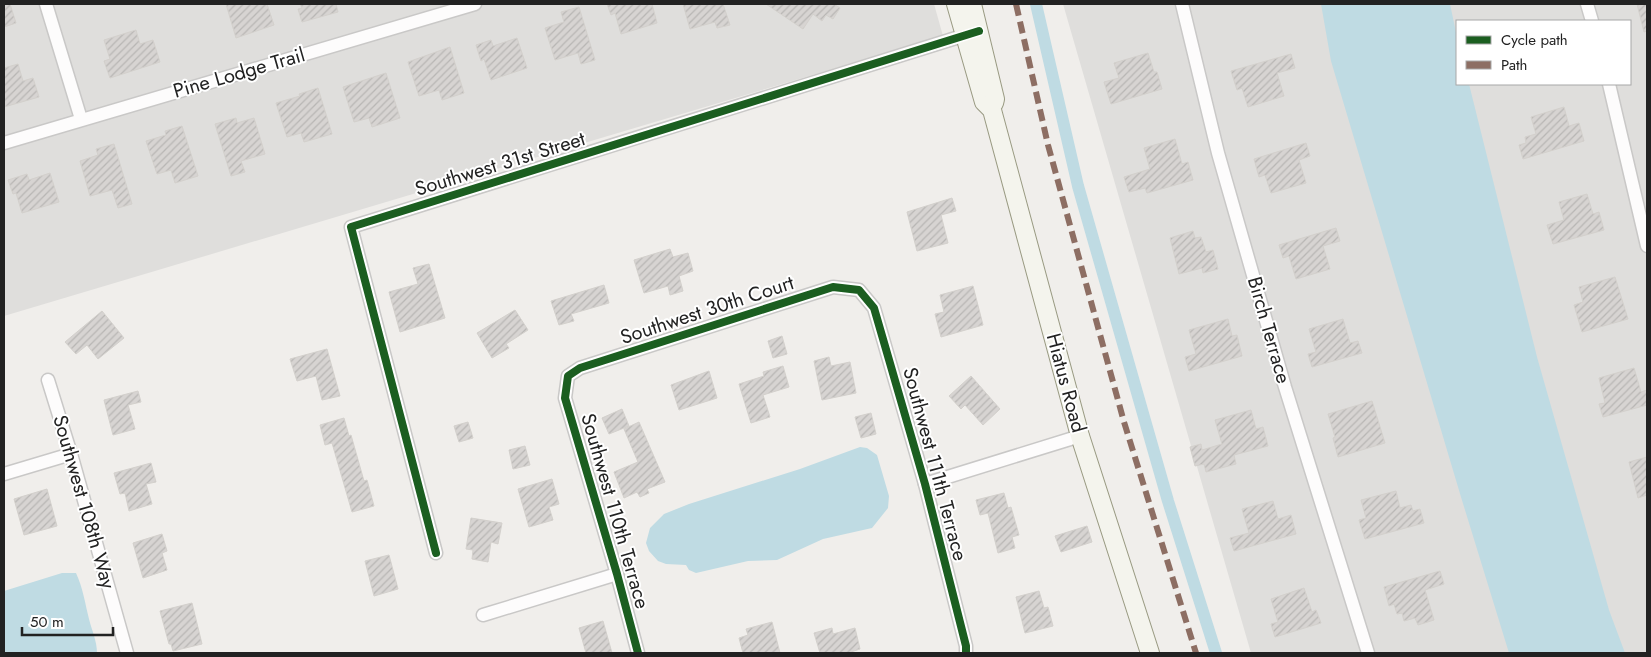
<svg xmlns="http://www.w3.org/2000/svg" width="1651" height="657" font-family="Jost,sans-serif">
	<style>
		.residential { fill: #dfdedc; fill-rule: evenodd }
		.water { fill: #bfdbe3 }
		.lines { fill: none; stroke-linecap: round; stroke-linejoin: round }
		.canal { stroke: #bfdbe3; stroke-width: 12 }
		.building { fill: url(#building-hatch); stroke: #d3d0cc }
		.street-casing { stroke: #c9c8c7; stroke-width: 15 }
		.secondary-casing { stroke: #999a82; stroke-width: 20 }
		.street { stroke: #fdfcfc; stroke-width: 12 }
		.secondary { stroke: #f4f4ed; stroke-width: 18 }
		.quiet { stroke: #8d6e63; stroke-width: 6; stroke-dasharray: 12 6; stroke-linecap: butt }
		.cycleway-casing { stroke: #fff; stroke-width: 11 }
		.cycleway { stroke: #1b5e20; stroke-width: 8 }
		.labels { text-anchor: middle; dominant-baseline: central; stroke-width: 4; stroke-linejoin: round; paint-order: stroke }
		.street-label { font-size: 20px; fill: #222; stroke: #fff }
	</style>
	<defs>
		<pattern id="building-hatch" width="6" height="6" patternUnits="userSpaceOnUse" patternTransform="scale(1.25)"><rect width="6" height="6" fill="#d7d4d2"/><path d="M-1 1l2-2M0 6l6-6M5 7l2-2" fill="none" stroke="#b8b6b4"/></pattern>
	</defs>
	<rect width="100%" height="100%" fill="#f0eeeb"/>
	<g class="residential">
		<polygon points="4,4 934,4 943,36 4,316"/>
		<path d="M1063,4H1647V653H1251ZM1457,21H1630V84H1457Z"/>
	</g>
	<g class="water">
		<polygon points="1321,4 1450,4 1457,37 1457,84 1469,84 1537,357 1609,610 1625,653 1509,653 1461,497 1331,61"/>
		<polygon points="860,447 867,448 877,455 889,496 888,508 872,528 823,539 777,560 748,561 696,573 689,570 686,565 666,564 658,561 649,551 646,543 650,528 664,514 689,504 800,469"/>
		<path d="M62,573H76C83,588 85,603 89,619C92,631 97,641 97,653H4V591Z"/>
	</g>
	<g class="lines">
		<polyline class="canal" points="1036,4 1078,186 1168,501 1216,653"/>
	</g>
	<g class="building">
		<polygon points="4,4 10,4 16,23 4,27"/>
		<polygon points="226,4 267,4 274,25 236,38"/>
		<polygon points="300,4 336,4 338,12 302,22 298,9 302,8"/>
		<polygon points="607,4 652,4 657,23 621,34 615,13 611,15"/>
		<polygon points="683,4 723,4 730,25 717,28 715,22 690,29"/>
		<polygon points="766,4 834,4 840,8 833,19 826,15 822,21 813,14 803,29"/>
		<polygon points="1637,4 1647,4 1647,31 1644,32"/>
		<polygon points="579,7 595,60 581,64 578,53 555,60 545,28 564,22 561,12"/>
		<polygon points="136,30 140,44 153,40 160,62 110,78 104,61 110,59 104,40"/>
		<polygon points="517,38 527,68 491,80 484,59 481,61 476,45 491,40 493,46"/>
		<polygon points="450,47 464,93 442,100 439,90 419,96 408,62"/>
		<polygon points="1148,53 1154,72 1157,72 1162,89 1111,104 1104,82 1119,78 1114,63"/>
		<polygon points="1291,54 1295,68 1277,73 1284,96 1248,107 1242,88 1237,90 1231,71"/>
		<polygon points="18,64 23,81 33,78 39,97 4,107 4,68"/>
		<polygon points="386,73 400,118 372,127 369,118 354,122 343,87"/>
		<polygon points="318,88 332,134 304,142 301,133 287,137 276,103 300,96 299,94"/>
		<polygon points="1564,107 1569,126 1579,123 1584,141 1523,159 1519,145 1526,143 1525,137 1536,134 1531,117"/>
		<polygon points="236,118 237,123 254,118 265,154 241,161 245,172 231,176 215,124"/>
		<polygon points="182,126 198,176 175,183 171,170 157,174 146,141 166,135 165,131"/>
		<polygon points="1175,139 1182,164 1188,162 1193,180 1147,193 1145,188 1129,192 1124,177 1150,169 1144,148"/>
		<polygon points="1306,143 1310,156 1299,160 1306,183 1271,193 1265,175 1259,177 1254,159"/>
		<polygon points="114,144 132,204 118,208 112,190 90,196 80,161 98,155 96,149"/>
		<polygon points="50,173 59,202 22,213 16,193 13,194 8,180 27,174 29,180"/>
		<polygon points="1587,194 1593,214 1599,212 1604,230 1553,244 1547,225 1564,220 1559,202"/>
		<polygon points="952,198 956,211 941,215 948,243 917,251 907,212"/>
		<polygon points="1336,228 1340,241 1323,246 1330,269 1296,279 1289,256 1283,258 1279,245"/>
		<polygon points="1193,231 1195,238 1201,237 1206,252 1213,250 1218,269 1203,273 1202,268 1179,274 1170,238"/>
		<polygon points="670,249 673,257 688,253 693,271 679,276 683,291 670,295 668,286 644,293 634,260"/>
		<polygon points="429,264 445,318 400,332 389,292 418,284 413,268"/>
		<polygon points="1615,277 1628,319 1582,332 1574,305 1583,302 1579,287"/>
		<polygon points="604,285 609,303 571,314 574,321 559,325 551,301"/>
		<polygon points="973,286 983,325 941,337 935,314 944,312 940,295"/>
		<polygon points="515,310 528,330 506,344 509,348 492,358 477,333"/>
		<polygon points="102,311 124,338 98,359 87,345 76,354 65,342"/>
		<polygon points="1228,319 1232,336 1237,335 1242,356 1189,371 1185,357 1196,354 1189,330"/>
		<polygon points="1343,319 1350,343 1358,341 1362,353 1312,367 1308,354 1316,352 1309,329"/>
		<polygon points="782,336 787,354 773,358 768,341"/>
		<polygon points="327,349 340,396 322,400 316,376 297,381 290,359"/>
		<polygon points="829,357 831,366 850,362 856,393 822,400 814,361"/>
		<polygon points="783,366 789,387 763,395 770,417 751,423 739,384 764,376 763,372"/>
		<polygon points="1634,368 1641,392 1647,390 1647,405 1603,417 1599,404 1605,403 1599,378"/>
		<polygon points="709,371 717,398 679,410 671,385"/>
		<polygon points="971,376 1000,409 983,425 965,405 961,409 949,396"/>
		<polygon points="138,391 141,402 128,405 135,429 113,435 104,400"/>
		<polygon points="1372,401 1385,443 1338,457 1333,438 1335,437 1328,414"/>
		<polygon points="622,409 629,426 609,434 602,418"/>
		<polygon points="1251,410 1256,429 1263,427 1268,446 1234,455 1236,464 1206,472 1204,464 1195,466 1190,447 1201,444 1202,450 1222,444 1215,420"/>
		<polygon points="871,413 876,434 861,438 855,417"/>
		<polygon points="344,418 349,436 351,435 364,481 367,480 374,506 352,512 332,443 325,445 320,425"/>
		<polygon points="468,422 473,438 459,442 454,426"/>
		<polygon points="639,422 665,482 647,489 649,493 640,497 637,492 624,498 614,472 638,462 624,429"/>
		<polygon points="525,446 530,465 513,469 509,450"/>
		<polygon points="1647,457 1647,495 1638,498 1629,462"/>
		<polygon points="151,463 156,482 146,484 152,504 129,511 125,493 120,494 114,473"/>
		<polygon points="552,479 559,504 549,507 553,520 529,527 518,489"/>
		<polygon points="47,489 57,526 24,535 14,499"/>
		<polygon points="1396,491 1400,508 1411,505 1413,511 1420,509 1424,523 1365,539 1359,520 1366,518 1361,500"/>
		<polygon points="1004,493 1008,508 1011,507 1019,535 1012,537 1015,548 998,553 988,513 980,515 976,500"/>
		<polygon points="1273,501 1278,519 1291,515 1296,534 1234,551 1230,538 1249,533 1242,509"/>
		<polygon points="471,518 502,523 498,544 491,542 488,562 472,559 473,550 466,549"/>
		<polygon points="1087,526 1092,542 1061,552 1055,536"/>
		<polygon points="162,534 167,551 162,553 167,570 143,578 133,543"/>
		<polygon points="389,555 398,589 374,596 365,561"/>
		<polygon points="1440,571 1444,584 1425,590 1434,620 1418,625 1415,618 1404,621 1402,613 1397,614 1394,604 1389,606 1384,587"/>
		<polygon points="1304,588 1312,612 1316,610 1321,623 1275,637 1271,624 1278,622 1271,599"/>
		<polygon points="1039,591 1044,608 1048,607 1053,626 1025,633 1016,597"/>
		<polygon points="192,603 202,644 173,651 171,644 169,644 160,611"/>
		<polygon points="603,621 612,653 586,653 579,628"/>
		<polygon points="772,622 780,653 743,653 739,638 748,635 746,629"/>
		<polygon points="832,628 833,634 855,628 860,649 851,652 852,653 820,653 814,633"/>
	</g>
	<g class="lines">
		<defs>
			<g id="street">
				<polyline points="46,4 81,119"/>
				<polyline points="1182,4 1218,153 1285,387 1368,653"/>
				<polyline points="1587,4 1592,21"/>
				<polyline points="1609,84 1647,246"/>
				<polyline points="4,143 475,4"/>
				<polyline points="48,380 71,454 127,653"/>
				<polyline points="4,474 71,454"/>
				<polyline points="925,484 1080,436"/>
				<polyline points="436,553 351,227 972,33"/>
				<polyline points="483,615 617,574"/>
				<polyline points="638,653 617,574 565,398 568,376 580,368 833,287 859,290 874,308 925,484 966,646 966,653"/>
			</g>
			<g id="secondary">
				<polyline points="956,4 984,102 992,110 1080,436 1150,653"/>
				<polyline points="972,4 995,99 994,103"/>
			</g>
		</defs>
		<use href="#street" class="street-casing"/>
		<use href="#secondary" class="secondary-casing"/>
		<use href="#street" class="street"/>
		<use href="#secondary" class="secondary"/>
		<polyline class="quiet" points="1016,4 1048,145 1124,422 1196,653"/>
		<defs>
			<g id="cycleway">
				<polyline points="436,553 351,227 979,31"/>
				<polyline points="638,653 617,574 565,398 568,376 580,368 833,287 859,290 874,308 925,484 966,646 966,653"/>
			</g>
		</defs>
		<use href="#cycleway" class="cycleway-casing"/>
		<use href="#cycleway" class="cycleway"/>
	</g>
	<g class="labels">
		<g class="street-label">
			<text transform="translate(239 73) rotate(-16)">Pine Lodge Trail</text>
			<text transform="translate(500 164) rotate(-17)">Southwest 31st Street</text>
			<text transform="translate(707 310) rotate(-18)">Southwest 30th Court</text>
			<text transform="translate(1269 330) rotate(74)">Birch Terrace</text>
			<text transform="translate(1066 383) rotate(75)">Hiatus Road</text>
			<text transform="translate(935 464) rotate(75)">Southwest 111th Terrace</text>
			<text transform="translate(84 502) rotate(74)">Southwest 108th Way</text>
			<text transform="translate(615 511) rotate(74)">Southwest 110th Terrace</text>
		</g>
	</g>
	<rect width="1651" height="657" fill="none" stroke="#222222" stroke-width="10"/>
	<rect x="1456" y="20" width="175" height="65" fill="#ffffff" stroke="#a7a7a7"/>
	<rect x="1466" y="36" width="25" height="8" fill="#1b5e20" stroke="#a7a7a7"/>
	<text x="1501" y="45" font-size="15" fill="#222222">Cycle path</text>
	<rect x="1466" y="61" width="25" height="8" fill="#8d6e63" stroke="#a7a7a7"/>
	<text x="1501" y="70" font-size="15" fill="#222222">Path</text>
	<path d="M22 627v8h91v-8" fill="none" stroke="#222222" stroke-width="2.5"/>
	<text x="30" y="627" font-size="15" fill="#222222" stroke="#ffffff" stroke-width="4" paint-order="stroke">50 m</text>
</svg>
